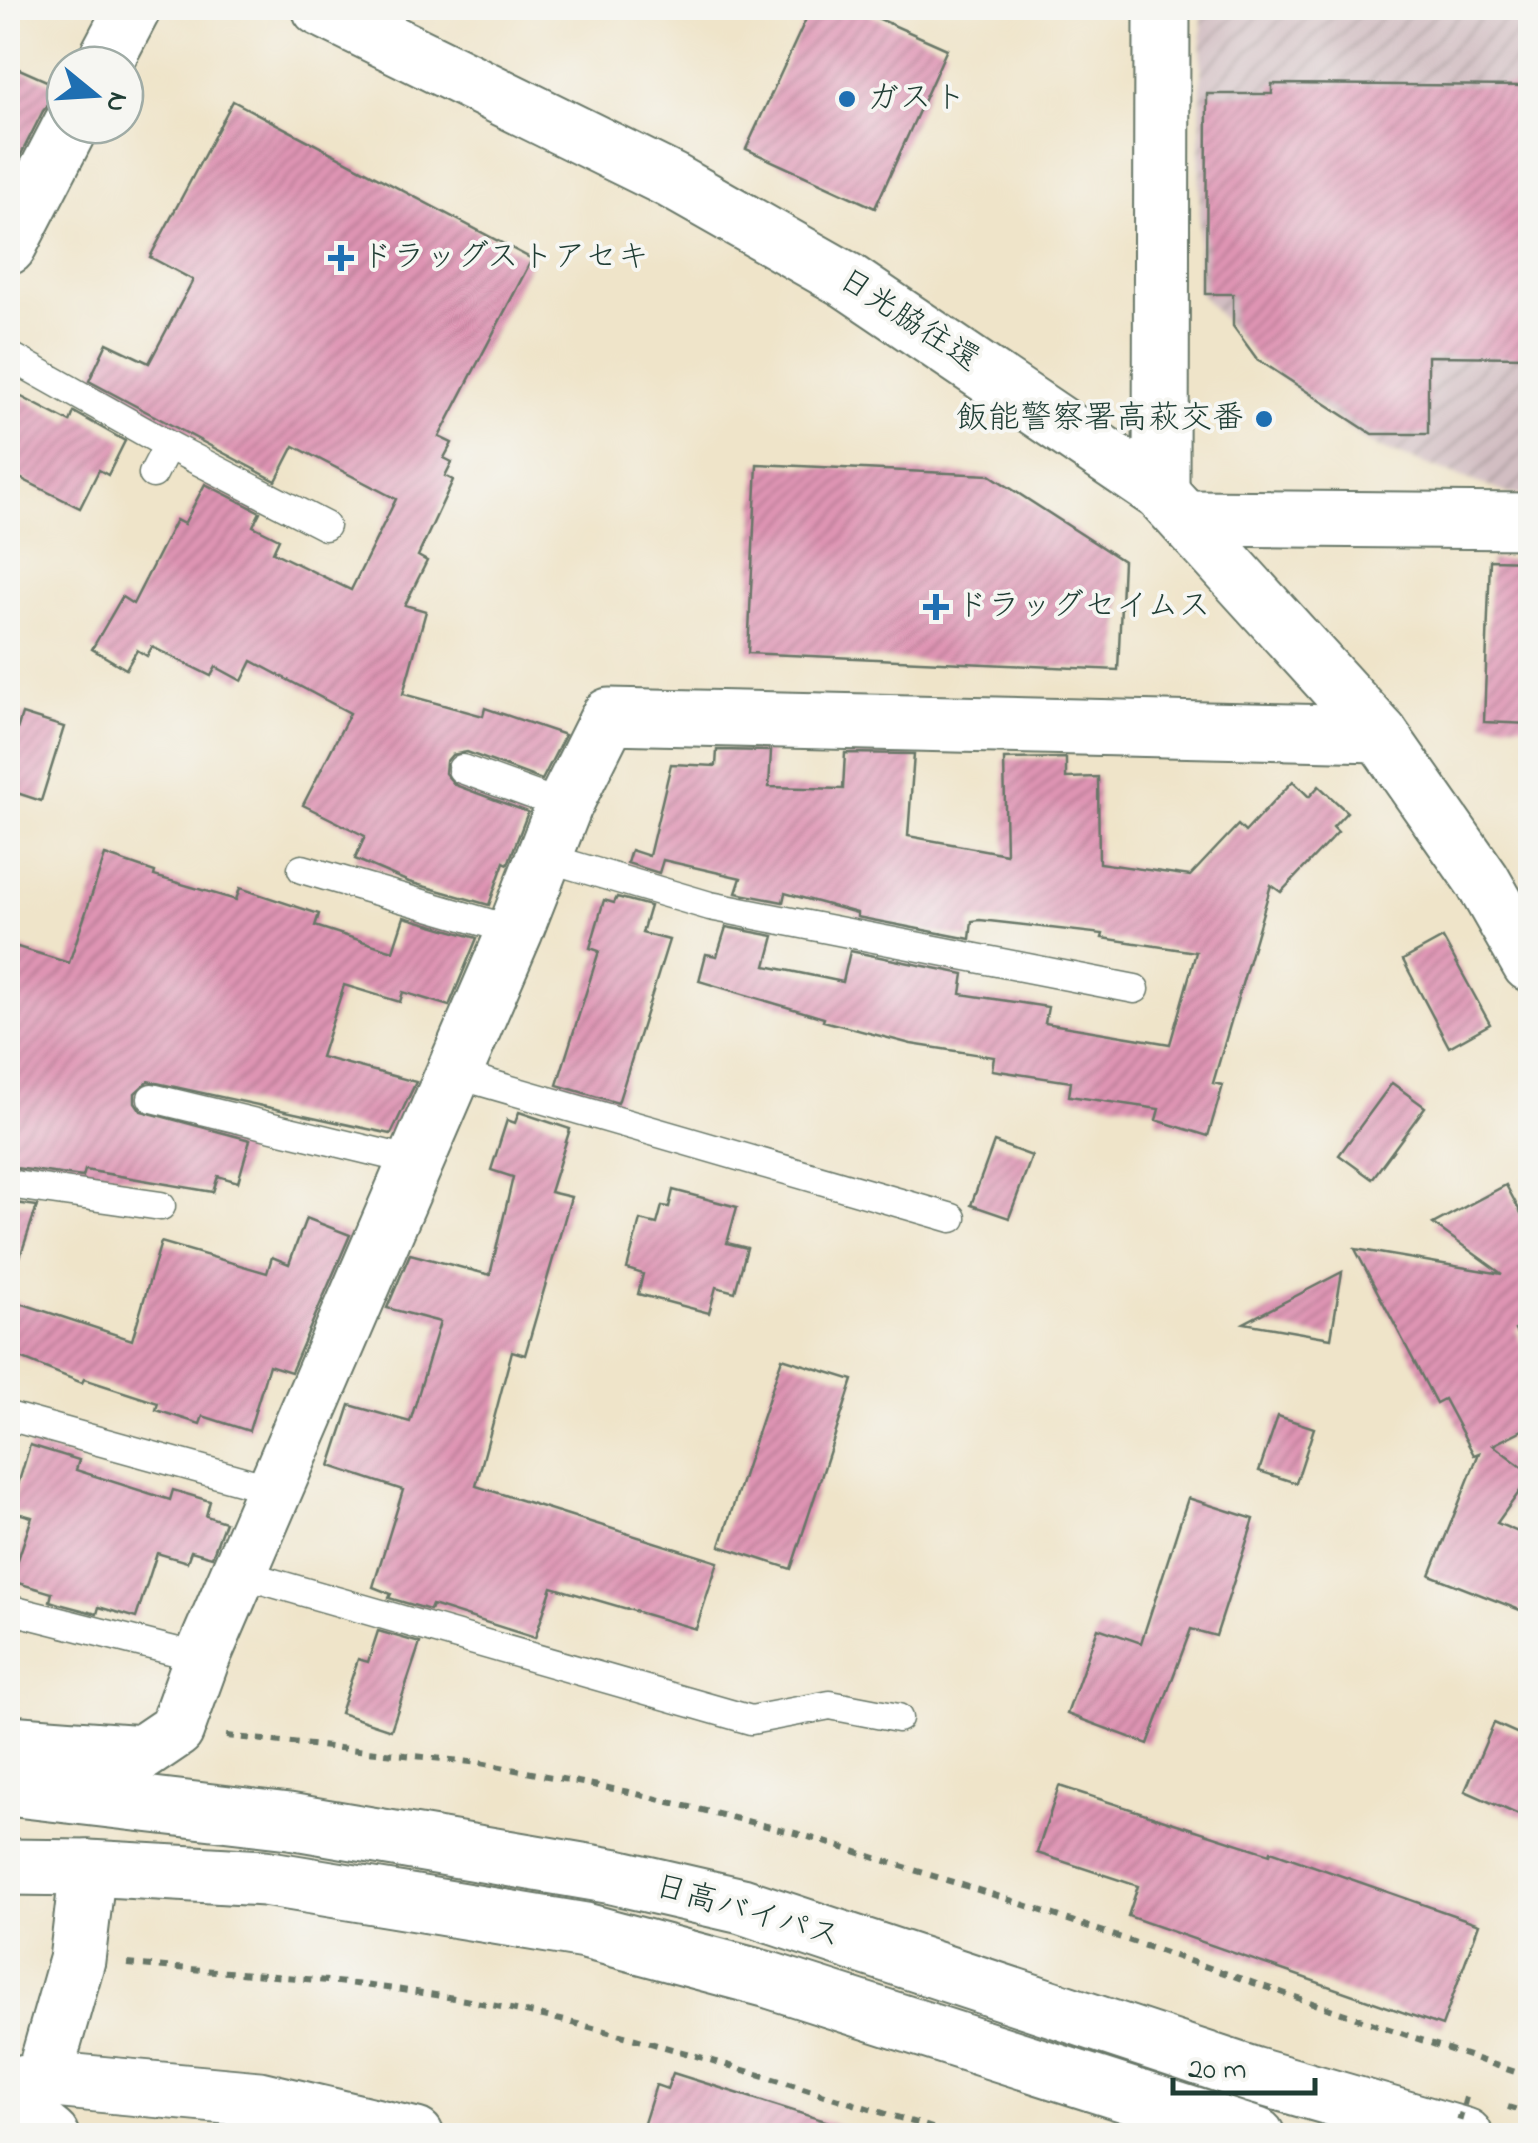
<svg xmlns="http://www.w3.org/2000/svg" width="1538" height="2143" font-family="'Indie Flower','Klee One',sans-serif">
	<style>
		.industrial { fill: url(#industrial-furrows) }
		.building { fill: url(#building-hatch) }
		.lines { fill: none; stroke-linecap: round; stroke-linejoin: round }
		.lane-casing { stroke: #687768; stroke-width: 31 }
		.street-casing { stroke: #687768; stroke-width: 59 }
		.secondary-casing { stroke: #687768; stroke-width: 59 }
		.highway-casing { stroke: #687768; stroke-width: 59 }
		.path { stroke: #687768; stroke-width: 6; stroke-dasharray: 8 8; stroke-linecap: butt }
		.lane { stroke: #fff; stroke-width: 28 }
		.street { stroke: #fff; stroke-width: 55 }
		.secondary { stroke: #fff; stroke-width: 55 }
		.highway { stroke: #fff; stroke-width: 55 }
		.path-bridge { stroke: #687768; stroke-width: 6; stroke-dasharray: 8 8; stroke-linecap: butt }
		.poi-dot { fill: #1f6fb2; stroke: #f6f6f2; stroke-width: 4 }
		.labels { text-anchor: middle; dominant-baseline: central; stroke-width: 8; stroke-linejoin: round; paint-order: stroke }
		.poi-label { font-size: 32px; fill: #1f3d34; stroke: #f6f6f2; text-anchor: start }
		.street-label { font-size: 32px; fill: #1f3d34; stroke: #f6f6f2 }
	</style>
	<defs>
		<pattern id="industrial-furrows" width="10" height="10" patternUnits="userSpaceOnUse" patternTransform="scale(2.5)"><rect width="10" height="10" fill="#d2bec2"/><path d="M-1 1l2-2M0 10L10 0M9 11l2-2" fill="none" stroke="#aa9c9e"/></pattern>
		<pattern id="building-hatch" width="6" height="6" patternUnits="userSpaceOnUse" patternTransform="scale(2.5)"><rect width="6" height="6" fill="#df94b4"/><path d="M-1 1l2-2M0 6l6-6M5 7l2-2" fill="none" stroke="#b47a93"/></pattern>
	</defs>
	<rect width="100%" height="100%" fill="#f6f6f2"/>
	<filter id="ink" filterUnits="userSpaceOnUse"><feTurbulence type="fractalNoise" baseFrequency=".01" numOctaves="2"/><feDisplacementMap in="SourceGraphic" scale="20" xChannelSelector="R" yChannelSelector="G"/><feConvolveMatrix kernelMatrix="1 2 1 2 8 2 1 2 1" color-interpolation-filters="sRGB"/></filter>
	<filter id="wash" filterUnits="userSpaceOnUse"><feTurbulence type="fractalNoise" baseFrequency=".0048" numOctaves="4" result="noise"/><feDisplacementMap in="SourceGraphic" scale="40" xChannelSelector="R" yChannelSelector="G"/><feGaussianBlur stdDeviation="2.25" result="paint"/><feColorMatrix in="noise" values="0 0 0 0 0 0 0 0 0 0 0 0 0 0 0 0 0 1.4 0 .05"/><feComposite in="paint" operator="in"/></filter>
	<g filter="url(#wash)">
		<rect width="100%" height="100%" fill="#efe4c9"/>
		<polygon class="industrial" points="1202,8 1530,8 1530,495 1512,495 1369,444 1258,360 1198,291"/>
		<g id="blocks">
			<g class="building">
				<polygon points="811,8 855,8 947,49 875,208 746,149"/>
				<polygon points="8,64 65,89 65,95 53,99 43,111 8,180"/>
				<polygon points="1272,84 1530,86 1530,357 1428,356 1428,434 1372,434 1257,359 1233,326 1233,294 1206,294 1207,94 1272,94"/>
				<polygon points="233,101 532,259 439,437 452,443 444,458 452,462 445,476 453,480 418,556 427,561 405,605 426,611 403,694 483,716 485,708 565,735 542,780 467,752 452,755 446,762 445,773 455,785 528,812 508,864 504,862 489,905 409,882 355,859 365,836 303,805 350,713 252,661 242,681 216,667 211,676 152,647 147,656 137,650 126,669 92,649 122,597 133,604 176,520 184,524 205,484 260,512 253,526 279,539 273,552 351,590 396,499 294,446 276,481 89,381 107,343 149,363 193,280 150,257"/>
				<polygon points="8,390 70,422 74,412 125,441 108,475 99,470 80,508 8,472"/>
				<polygon points="757,464 990,475 1123,561 1118,670 748,653"/>
				<polygon points="1490,560 1530,561 1530,724 1484,722"/>
				<polygon points="22,714 64,727 41,801 8,790 8,758"/>
				<polygon points="717,750 771,751 769,787 843,789 845,753 914,754 908,836 1006,854 1004,759 1066,758 1066,778 1098,777 1099,863 1190,876 1238,825 1245,832 1293,781 1309,797 1319,786 1347,812 1333,827 1338,832 1281,892 1271,885 1213,1083 1223,1085 1208,1136 1156,1120 1159,1109 1069,1096 1071,1082 992,1070 994,1057 911,1044 823,1021 824,1018 699,981 706,954 717,956 726,927 774,936 766,966 843,982 850,951 964,974 961,994 1048,1007 1045,1023 1170,1044 1196,952 1102,938 1103,934 980,920 972,921 970,939 857,917 857,913 785,893 783,902 736,893 741,878 663,860 659,873 627,863 631,850 649,856 671,764 716,766"/>
				<polygon points="105,855 155,872 154,876 236,900 240,888 319,914 315,926 393,951 404,917 477,938 449,1006 403,992 400,1002 344,985 321,1057 416,1082 391,1134 148,1081 135,1093 135,1102 141,1111 250,1140 238,1182 218,1176 213,1192 85,1170 83,1177 8,1167 8,944 69,963"/>
				<polygon points="617,897 650,906 642,933 669,940 618,1103 557,1085 599,951 590,948 604,900 614,903"/>
				<polygon points="1443,938 1490,1024 1449,1047 1403,960"/>
				<polygon points="1392,1083 1425,1107 1372,1179 1339,1155"/>
				<polygon points="519,1112 570,1129 550,1192 571,1197 525,1355 512,1351 476,1486 718,1562 696,1629 552,1587 535,1638 432,1605 430,1610 389,1598 391,1594 373,1587 403,1490 330,1466 350,1405 410,1422 440,1322 387,1308 410,1254 490,1275 513,1177 491,1170 507,1120 515,1123"/>
				<polygon points="994,1142 1032,1156 1009,1218 971,1205"/>
				<polygon points="1506,1185 1530,1230 1530,1323 1515,1330 1530,1359 1530,1426 1493,1445 1530,1473 1530,1477 1497,1523 1530,1537 1530,1614 1430,1575 1479,1453 1474,1455 1444,1399 1436,1403 1355,1249 1502,1274 1433,1224"/>
				<polygon points="673,1190 737,1207 727,1243 747,1248 735,1292 716,1287 709,1313 638,1294 643,1274 627,1269 640,1220 657,1224 662,1206 669,1207"/>
				<polygon points="8,1202 37,1206 15,1272 8,1271"/>
				<polygon points="306,1218 350,1235 291,1372 269,1365 249,1431 203,1416 200,1424 156,1410 158,1403 84,1379 82,1383 8,1353 8,1299 132,1340 161,1242 267,1273 272,1257 289,1264"/>
				<polygon points="1342,1272 1331,1338 1244,1323"/>
				<polygon points="782,1358 853,1380 791,1569 720,1546"/>
				<polygon points="1278,1416 1314,1428 1296,1483 1259,1471"/>
				<polygon points="30,1445 79,1460 76,1470 170,1500 173,1490 210,1501 206,1516 225,1522 212,1557 191,1551 187,1562 157,1553 136,1618 99,1607 97,1614 59,1604 50,1601 52,1593 11,1581 32,1517 10,1511"/>
				<polygon points="1188,1498 1254,1519 1216,1636 1191,1629 1148,1744 1067,1714 1098,1628 1141,1643"/>
				<polygon points="378,1631 420,1643 391,1730 340,1713 358,1659 368,1662"/>
				<polygon points="1494,1723 1530,1739 1530,1820 1465,1791"/>
				<polygon points="1059,1786 1270,1854 1271,1851 1479,1924 1442,2026 1128,1916 1138,1886 1037,1853"/>
				<polygon points="673,2073 841,2126 840,2136 640,2136 656,2085 667,2089"/>
			</g>
		</g>
	</g>
	<g filter="url(#ink)">
		<use href="#blocks" fill-opacity="0" stroke="#687768" stroke-width="2.5"/>
		<g class="lines">
			<defs>
				<g id="lane">
					<polyline points="8,355 168,445 325,526"/>
					<polyline points="153,474 168,445"/>
					<polyline points="462,769 564,806"/>
					<polyline points="544,857 710,906 1135,989"/>
					<polyline points="302,869 515,931"/>
					<polyline points="452,1073 952,1218"/>
					<polyline points="152,1098 414,1161"/>
					<polyline points="8,1184 161,1206"/>
					<polyline points="8,1416 276,1490"/>
					<polyline points="238,1573 751,1720 830,1705 898,1718"/>
					<polyline points="8,1609 202,1658"/>
				</g>
				<g id="street">
					<polyline points="103,65 133,8"/>
					<polyline points="8,247 71,125"/>
					<polyline points="1186,518 1530,521"/>
					<polyline points="8,1743 142,1753 176,1730 202,1658 515,931 564,806 609,716 1380,734"/>
					<polyline points="43,2079 259,2099 416,2136"/>
					<polyline points="9,2085 43,2079 77,1960 88,1868"/>
					<polyline points="8,2101 51,2136"/>
				</g>
				<g id="secondary">
					<polyline points="320,8 672,181 848,281 1161,493 1380,734 1482,880 1530,964"/>
					<polyline points="1161,493 1162,8"/>
				</g>
				<g id="highway">
					<polyline points="8,1788 289,1821 612,1876 742,1906 1253,2075 1465,2136"/>
					<polyline points="8,1867 88,1868 264,1878 585,1931 769,1980 1257,2136"/>
				</g>
			</defs>
			<use href="#lane" class="lane-casing"/>
			<use href="#street" class="street-casing"/>
			<use href="#secondary" class="secondary-casing"/>
			<use href="#highway" class="highway-casing"/>
			<g class="path">
				<polyline points="226,1736 480,1763 629,1792 799,1834 1007,1899 1530,2077"/>
				<path d="M128,1964C224,1972 320,1978 416,1992C601,2019 781,2083 959,2136"/>
				<polyline points="1508,2107 1530,2114"/>
			</g>
			<use href="#lane" class="lane"/>
			<use href="#street" class="street"/>
			<use href="#secondary" class="secondary"/>
			<use href="#highway" class="highway"/>
			<polyline class="path-bridge" points="1455,2136 1467,2094"/>
		</g>
	</g>
	<g class="poi-dot">
		<circle cx="847" cy="99" r="10"/>
		<path d="M336 243h10v10h10v10h-10v10h-10v-10h-10v-10h10z"/>
		<circle cx="1264" cy="419" r="10"/>
		<path d="M931 592h10v10h10v10h-10v10h-10v-10h-10v-10h10z"/>
	</g>
	<g class="labels">
		<g class="poi-label">
			<text x="867" y="99">ガスト</text>
			<text x="361" y="258">ドラッグストアセキ</text>
			<text x="1244" y="419" text-anchor="end">飯能警察署高萩交番</text>
			<text x="956" y="607">ドラッグセイムス</text>
		</g>
		<g class="street-label">
			<text transform="translate(908 321) rotate(33)">日光脇往還</text>
			<text transform="translate(747 1913) rotate(16)">日高バイパス</text>
		</g>
	</g>
	<rect width="1538" height="2143" fill="none" stroke="#f6f6f2" stroke-width="40"/>
	<g transform="translate(95 95) rotate(108)"><circle r="48" fill="#f6f6f2" stroke="#a0aca6" stroke-width="2.5"/>
	<path d="M0-8L18 38L0 25L-18 38Z" fill="#1f6fb2"/>
	<text y="-15" font-size="28" font-weight="bold" text-anchor="middle" fill="#1f3d34">N</text>
	</g>
	<path d="M1173 2078v15h142v-15" fill="none" stroke="#1f3d34" stroke-width="5"/>
	<text x="1188" y="2078" font-size="30" fill="#1f3d34" stroke="#f6f6f2" stroke-width="8" paint-order="stroke">20 m</text>
</svg>
